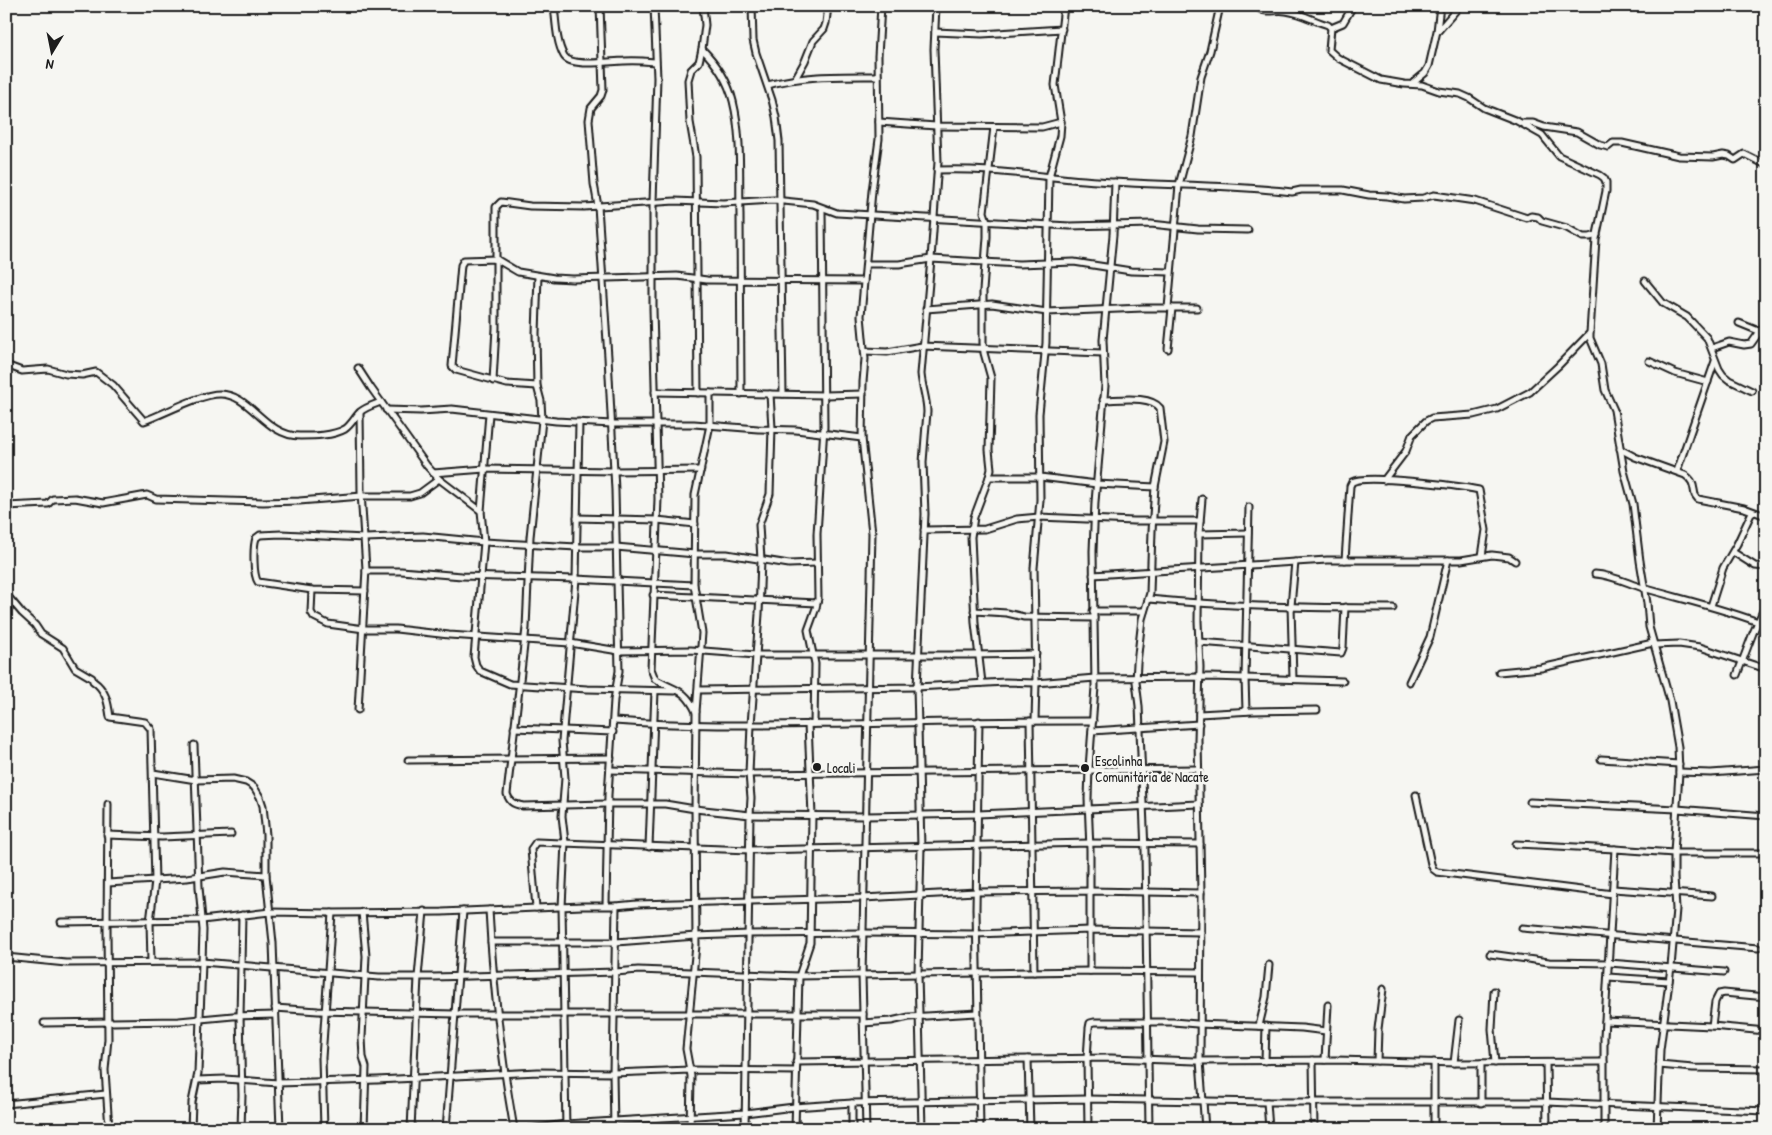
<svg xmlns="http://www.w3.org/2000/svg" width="1772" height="1135" font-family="'Patrick Hand',sans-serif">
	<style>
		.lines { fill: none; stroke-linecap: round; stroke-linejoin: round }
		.minor-casing { stroke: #1c1c1c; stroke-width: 9 }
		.minor { stroke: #f6f6f2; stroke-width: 5 }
		.poi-dot { fill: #1c1c1c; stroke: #f6f6f2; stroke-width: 2 }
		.labels { text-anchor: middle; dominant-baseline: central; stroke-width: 5; stroke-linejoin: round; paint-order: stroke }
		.poi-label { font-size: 14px; fill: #1c1c1c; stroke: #f6f6f2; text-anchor: start }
	</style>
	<rect width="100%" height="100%" fill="#f6f6f2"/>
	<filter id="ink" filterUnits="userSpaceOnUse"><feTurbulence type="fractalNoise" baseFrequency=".02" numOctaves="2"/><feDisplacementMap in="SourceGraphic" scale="10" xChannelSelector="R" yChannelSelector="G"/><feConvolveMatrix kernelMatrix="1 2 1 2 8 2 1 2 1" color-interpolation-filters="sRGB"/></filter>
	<g filter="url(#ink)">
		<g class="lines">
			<defs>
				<g id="minor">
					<path d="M554,6C556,21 556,42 564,56C571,68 611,61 624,61C634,60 645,61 655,62"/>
					<polyline points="600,6 603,90 601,96 591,108 589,120 594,184 598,206 608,357 615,490 619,671 614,700 608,795 606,905"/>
					<path d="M654,6L657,78L653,202V309L658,499L651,669L655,679C675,691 685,688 696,712L695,809L750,815L745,1129"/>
					<polyline points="752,6 753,40 756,53 772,100 776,117 779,141 783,394"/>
					<path d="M1256,6C1265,15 1275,9 1286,11C1301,13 1314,21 1328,25L1331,28L1329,50L1338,58L1381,80L1404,84L1422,85L1439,91L1460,94L1469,98L1484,108L1517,121L1542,135L1559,156L1600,175L1604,178L1606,182V191L1596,239L1590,333L1558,366L1530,392L1497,409L1473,415L1432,418L1426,421L1412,435L1406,451L1384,480"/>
					<polyline points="1331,28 1343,23 1353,6"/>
					<polyline points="1438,31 1457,9 1457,6"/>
					<polyline points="935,32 982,34 1062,29"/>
					<path d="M702,49C716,63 728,81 733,101C742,137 739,177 740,215C740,274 741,334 741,394"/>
					<polyline points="795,79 805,61 813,41 824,29 826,23 828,6"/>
					<polyline points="1413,83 1425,73 1429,66 1437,31 1440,6"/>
					<path d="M768,85C804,75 840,76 878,76"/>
					<polyline points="879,122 936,126 1042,127 1061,122"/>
					<polyline points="1523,123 1533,123 1544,127 1577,132 1600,145 1608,147 1613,143 1622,143 1679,156 1713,157 1723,155 1729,156 1735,160 1744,154 1766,165"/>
					<path d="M937,170C987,168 1035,176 1084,180C1154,186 1224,184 1292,192L1301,190H1343L1369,195L1387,196L1404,199L1423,198L1434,195L1475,201L1527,218L1531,216L1538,217L1542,221L1567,228L1583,237H1590L1597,235"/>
					<polyline points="866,264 899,264 931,259 1019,264 1074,262 1131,271 1170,272"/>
					<path d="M538,276L536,333L537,386L541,401L542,420L530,537L526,628L507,794C510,803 514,804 523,806L607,804H665L695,809L696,945L686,1049L691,1076L690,1129"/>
					<polyline points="1645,281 1663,303 1687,317 1707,338 1719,369 1723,375 1729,380 1752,391"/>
					<polyline points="1168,308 1179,185 1192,136 1201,77 1210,51 1220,6"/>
					<polyline points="926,309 992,304 1047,312 1143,308 1197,308"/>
					<polyline points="1739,323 1766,334"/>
					<polyline points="1590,333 1590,338 1601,364 1605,390 1614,410 1624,471 1633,504 1640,561 1647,603 1649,627 1670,701 1678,747 1679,772 1674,853 1615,849 1604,1037 1604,1129"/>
					<polyline points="1712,348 1729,342 1744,345 1751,344 1766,323"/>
					<polyline points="1168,349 1172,308"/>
					<polyline points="865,351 887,352 922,346 1103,353"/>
					<polyline points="1649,361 1675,373 1708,382"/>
					<path d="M6,365L22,371L48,369L66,374L82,375L96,372L113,385L144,421C164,414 200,394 220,394C251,394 265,436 300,436C313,436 333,436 345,429C351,425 355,417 360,412C366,407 373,405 381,402"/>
					<polyline points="358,368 371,388 427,466 439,479 481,511"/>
					<polyline points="493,381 496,328 496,207 501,202 530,206 584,207 675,201 723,203 774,200 813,204 837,213 1070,226 1151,224 1198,229 1248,230"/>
					<polyline points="537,386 507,384 456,370 452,366 461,265 464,260 496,259 518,272 554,278 573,279 677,276 707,280 864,281"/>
					<polyline points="655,392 825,395 863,394"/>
					<polyline points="698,393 696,157 690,122 688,80 691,70 699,62 702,49 705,25 703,6"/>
					<polyline points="770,394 772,428 770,494 759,525 761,560 759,614 751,725 749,774 751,798 750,815 866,816 978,814 1199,804"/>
					<path d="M1103,400C1119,400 1150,395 1160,408L1164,442L1155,487L1152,531L1150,593L1142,619L1137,663L1136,682L1139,706L1145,851L1149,1129"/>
					<polyline points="386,410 421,411 452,409 556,421 612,424 694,424 758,429 796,430 862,438"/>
					<polyline points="489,414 481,511 484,542 474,657 476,665 480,671 510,684 587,689 675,691"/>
					<path d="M1620,449L1635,457L1685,475C1694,481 1693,486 1695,495L1698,499L1744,508L1766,516"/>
					<polyline points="1677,471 1715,361"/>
					<polyline points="433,473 485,469 614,471 701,470"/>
					<polyline points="989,477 1040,477 1097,484 1155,487"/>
					<polyline points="1202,499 1199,534 1198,621 1200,667 1198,740 1201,893 1200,1061 1205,1129"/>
					<polyline points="6,506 48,504 53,499 75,498 103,503 147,495 156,499 263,502 299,501 362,496 410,496 420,493 439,479"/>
					<polyline points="577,518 657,520 695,524"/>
					<polyline points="924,530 985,529 1017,519 1039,517 1134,521 1200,521"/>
					<polyline points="1199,534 1248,533"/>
					<polyline points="1733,552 1755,566 1766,567"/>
					<path d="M1345,560L1350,486L1352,482C1366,474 1460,486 1479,490L1486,530L1482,556"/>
					<polyline points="366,571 401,571 462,576 576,579 694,585"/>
					<path d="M1595,574C1612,575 1627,583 1643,588C1685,600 1726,609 1766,625"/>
					<polyline points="1093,575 1327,560 1461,560 1492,555 1509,557 1515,561"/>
					<polyline points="312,590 311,612 314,617 328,624 364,629 396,629 449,635 570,643 619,651 691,650 756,655 970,655 1036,654"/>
					<path d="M365,591L312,590L258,582C253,575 253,547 256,538L260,535L281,534L365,538L423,536L484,542L577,547H616L695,554H727L789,564L817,563"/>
					<path d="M6,594L22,613L35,625L41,634L63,648L75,668L92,678L93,681C106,690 108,702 110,717L145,722L151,729L155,881L150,922L151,962"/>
					<polyline points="653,595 817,603"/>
					<path d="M1149,599C1229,607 1312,608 1393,608"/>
					<polyline points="1711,606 1723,568 1737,544 1752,512"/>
					<polyline points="974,611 1007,613 1024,617 1094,618"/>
					<polyline points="1093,611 1144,611"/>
					<polyline points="1199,642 1341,653 1343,648 1345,607"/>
					<polyline points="1654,645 1679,644 1700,647 1766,669"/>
					<polyline points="1499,672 1541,668 1653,643"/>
					<polyline points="1737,675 1753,633 1766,604"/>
					<polyline points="1293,679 1291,606 1295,562"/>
					<polyline points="1409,682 1430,637 1448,560"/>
					<polyline points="982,683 975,623 971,537 974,517 989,477 991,469 989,450 991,378 984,353 983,343 983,291 987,237 987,221 984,212 994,127"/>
					<polyline points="699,690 917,687 1005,682 1036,683 1095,678 1210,677 1343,681"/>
					<polyline points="358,710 366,569 361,492 360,413"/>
					<polyline points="1246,711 1245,678 1249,507"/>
					<polyline points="696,712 702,633 694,585 695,495 710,425 710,393"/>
					<polyline points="1199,714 1253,711 1317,710"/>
					<path d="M614,721C692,727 771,725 849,724C930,722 1011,721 1093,721"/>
					<polyline points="979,721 976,909 980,1129"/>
					<polyline points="1030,721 1034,972"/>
					<polyline points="1035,721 1036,683 1034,568 1040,500 1039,414 1046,343 1049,177 1060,136 1061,122 1055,85 1064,6"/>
					<polyline points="814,724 815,664 808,630 816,608 818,599 817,534 824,427 822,209"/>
					<polyline points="514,728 613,732"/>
					<polyline points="1092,731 1199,724"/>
					<polyline points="1601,759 1679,764"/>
					<polyline points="408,760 611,758"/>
					<polyline points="610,770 749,774 1198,769"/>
					<polyline points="1679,772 1711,773 1766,769"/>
					<polyline points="153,773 196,780 233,779 246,782 254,787 260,797 263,806 266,835 266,875 273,943 280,1129"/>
					<polyline points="1416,795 1431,864 1433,869 1437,872 1613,894"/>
					<polyline points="1530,802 1677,809 1766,816"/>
					<polyline points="108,804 107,928 108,1039 105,1070 109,1129"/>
					<polyline points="107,835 162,837 231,834"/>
					<polyline points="1516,844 1615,849"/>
					<polyline points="649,847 655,691"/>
					<polyline points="108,883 187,878 225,872 266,875"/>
					<polyline points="1613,889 1712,896"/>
					<polyline points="536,908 531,849 536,842 750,850 1090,843 1200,844"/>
					<path d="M489,910C493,984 501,1056 514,1129"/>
					<polyline points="362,912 366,956 362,1038 363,1057 366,1067 364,1129"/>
					<polyline points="61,922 202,920 270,912 332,913 442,912 582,906 616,906 637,904 863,898 976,892 1090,891 1201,893"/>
					<polyline points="1522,928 1758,948"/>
					<polyline points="491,942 616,942 696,936 749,934 863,933 976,934 1090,930 1201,932"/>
					<polyline points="1490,954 1549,962 1609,963 1724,972"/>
					<polyline points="6,957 66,963 202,962 379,977 434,977 616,972 638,970 799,976 1090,971 1200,972"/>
					<polyline points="1090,971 1090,850 1088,799 1089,768 1095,687 1093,551 1095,502 1105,386 1103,340 1113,235 1115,182"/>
					<polyline points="1608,977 1669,981"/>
					<polyline points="1494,991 1492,1029 1495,1063"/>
					<polyline points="275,1008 318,1011 455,1014 863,1014"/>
					<polyline points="1605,1021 1712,1026 1766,1031"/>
					<polyline points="44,1023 179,1021 233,1016 275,1015"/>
					<polyline points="863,1023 891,1021 909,1017 977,1013"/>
					<polyline points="1259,1026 1266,997 1269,965"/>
					<polyline points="1712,1026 1715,1002 1719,994 1724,993 1766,997"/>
					<polyline points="1028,1059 1030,1129"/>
					<polyline points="1313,1060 1314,1129"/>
					<polyline points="1325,1060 1328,1005"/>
					<polyline points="1265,1061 1266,1026"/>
					<polyline points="1377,1061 1378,1029 1383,989"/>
					<polyline points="796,1062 1111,1058 1195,1061 1336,1060 1458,1063 1604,1062"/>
					<polyline points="1434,1062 1434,1129"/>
					<polyline points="1454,1063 1459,1020"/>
					<polyline points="1481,1063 1481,1103"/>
					<polyline points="1546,1063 1547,1129"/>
					<polyline points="1659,1065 1693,1068 1766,1069"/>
					<polyline points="197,1080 225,1079 278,1083 377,1080 538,1072 613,1073 690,1070 796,1071"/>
					<polyline points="1267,1102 1269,1129"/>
					<polyline points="6,1104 106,1094"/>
					<polyline points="1764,1111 1765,1069"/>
					<polyline points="191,1129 192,1102 198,1073 202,962 203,930 199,887 194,745"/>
					<polyline points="241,1129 242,1095 240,1016 242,915"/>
					<polyline points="324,1129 322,1058 332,913"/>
					<polyline points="411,1129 418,977 424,911"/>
					<polyline points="446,1129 463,911"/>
					<polyline points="529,1129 566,1124 745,1113 794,1107 852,1103 1087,1099 1267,1102 1546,1102 1766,1111"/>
					<polyline points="566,1129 562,907 565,842 562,816 565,778 562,741 576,579 579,422"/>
					<polyline points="614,1129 613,1073 616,906"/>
					<polyline points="795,1129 799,976 810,943 812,815 808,724"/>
					<polyline points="852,1129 852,1103"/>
					<polyline points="866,1129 862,975 872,533 862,438 863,382 865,359 861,316 872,191 879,139 878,56 881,6"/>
					<path d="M922,1129L918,974L921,847L917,687L925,514L923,462L927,412C927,399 922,387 921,374L931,259L938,162L934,49L936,6"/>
					<polyline points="1088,1129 1087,1058 1089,1028 1090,1023 1094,1022 1173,1022 1197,1024 1302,1028 1326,1031"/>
					<polyline points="1657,1129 1660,1050 1671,967 1676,909 1674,877 1674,853 1766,853"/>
				</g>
			</defs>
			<use href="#minor" class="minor-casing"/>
			<use href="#minor" class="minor"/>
		</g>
	</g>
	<g class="poi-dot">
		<circle cx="817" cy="767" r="5"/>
		<circle cx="1085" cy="768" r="5"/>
	</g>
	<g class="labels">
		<g class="poi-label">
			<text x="1095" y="760">Escolinha<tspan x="1095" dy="16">Comunitária de Nacate</tspan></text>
			<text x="827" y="767">Locali</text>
		</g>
	</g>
	<rect width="1772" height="1135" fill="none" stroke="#f6f6f2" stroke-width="25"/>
	<rect x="12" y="12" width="1747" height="1110" fill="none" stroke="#1c1c1c" stroke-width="2" filter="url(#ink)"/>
	<g transform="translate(52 52) rotate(190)" stroke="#f6f6f2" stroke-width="4" paint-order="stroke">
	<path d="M0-4L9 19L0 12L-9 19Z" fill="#1c1c1c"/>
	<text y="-8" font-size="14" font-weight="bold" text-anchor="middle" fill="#1c1c1c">N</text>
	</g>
</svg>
